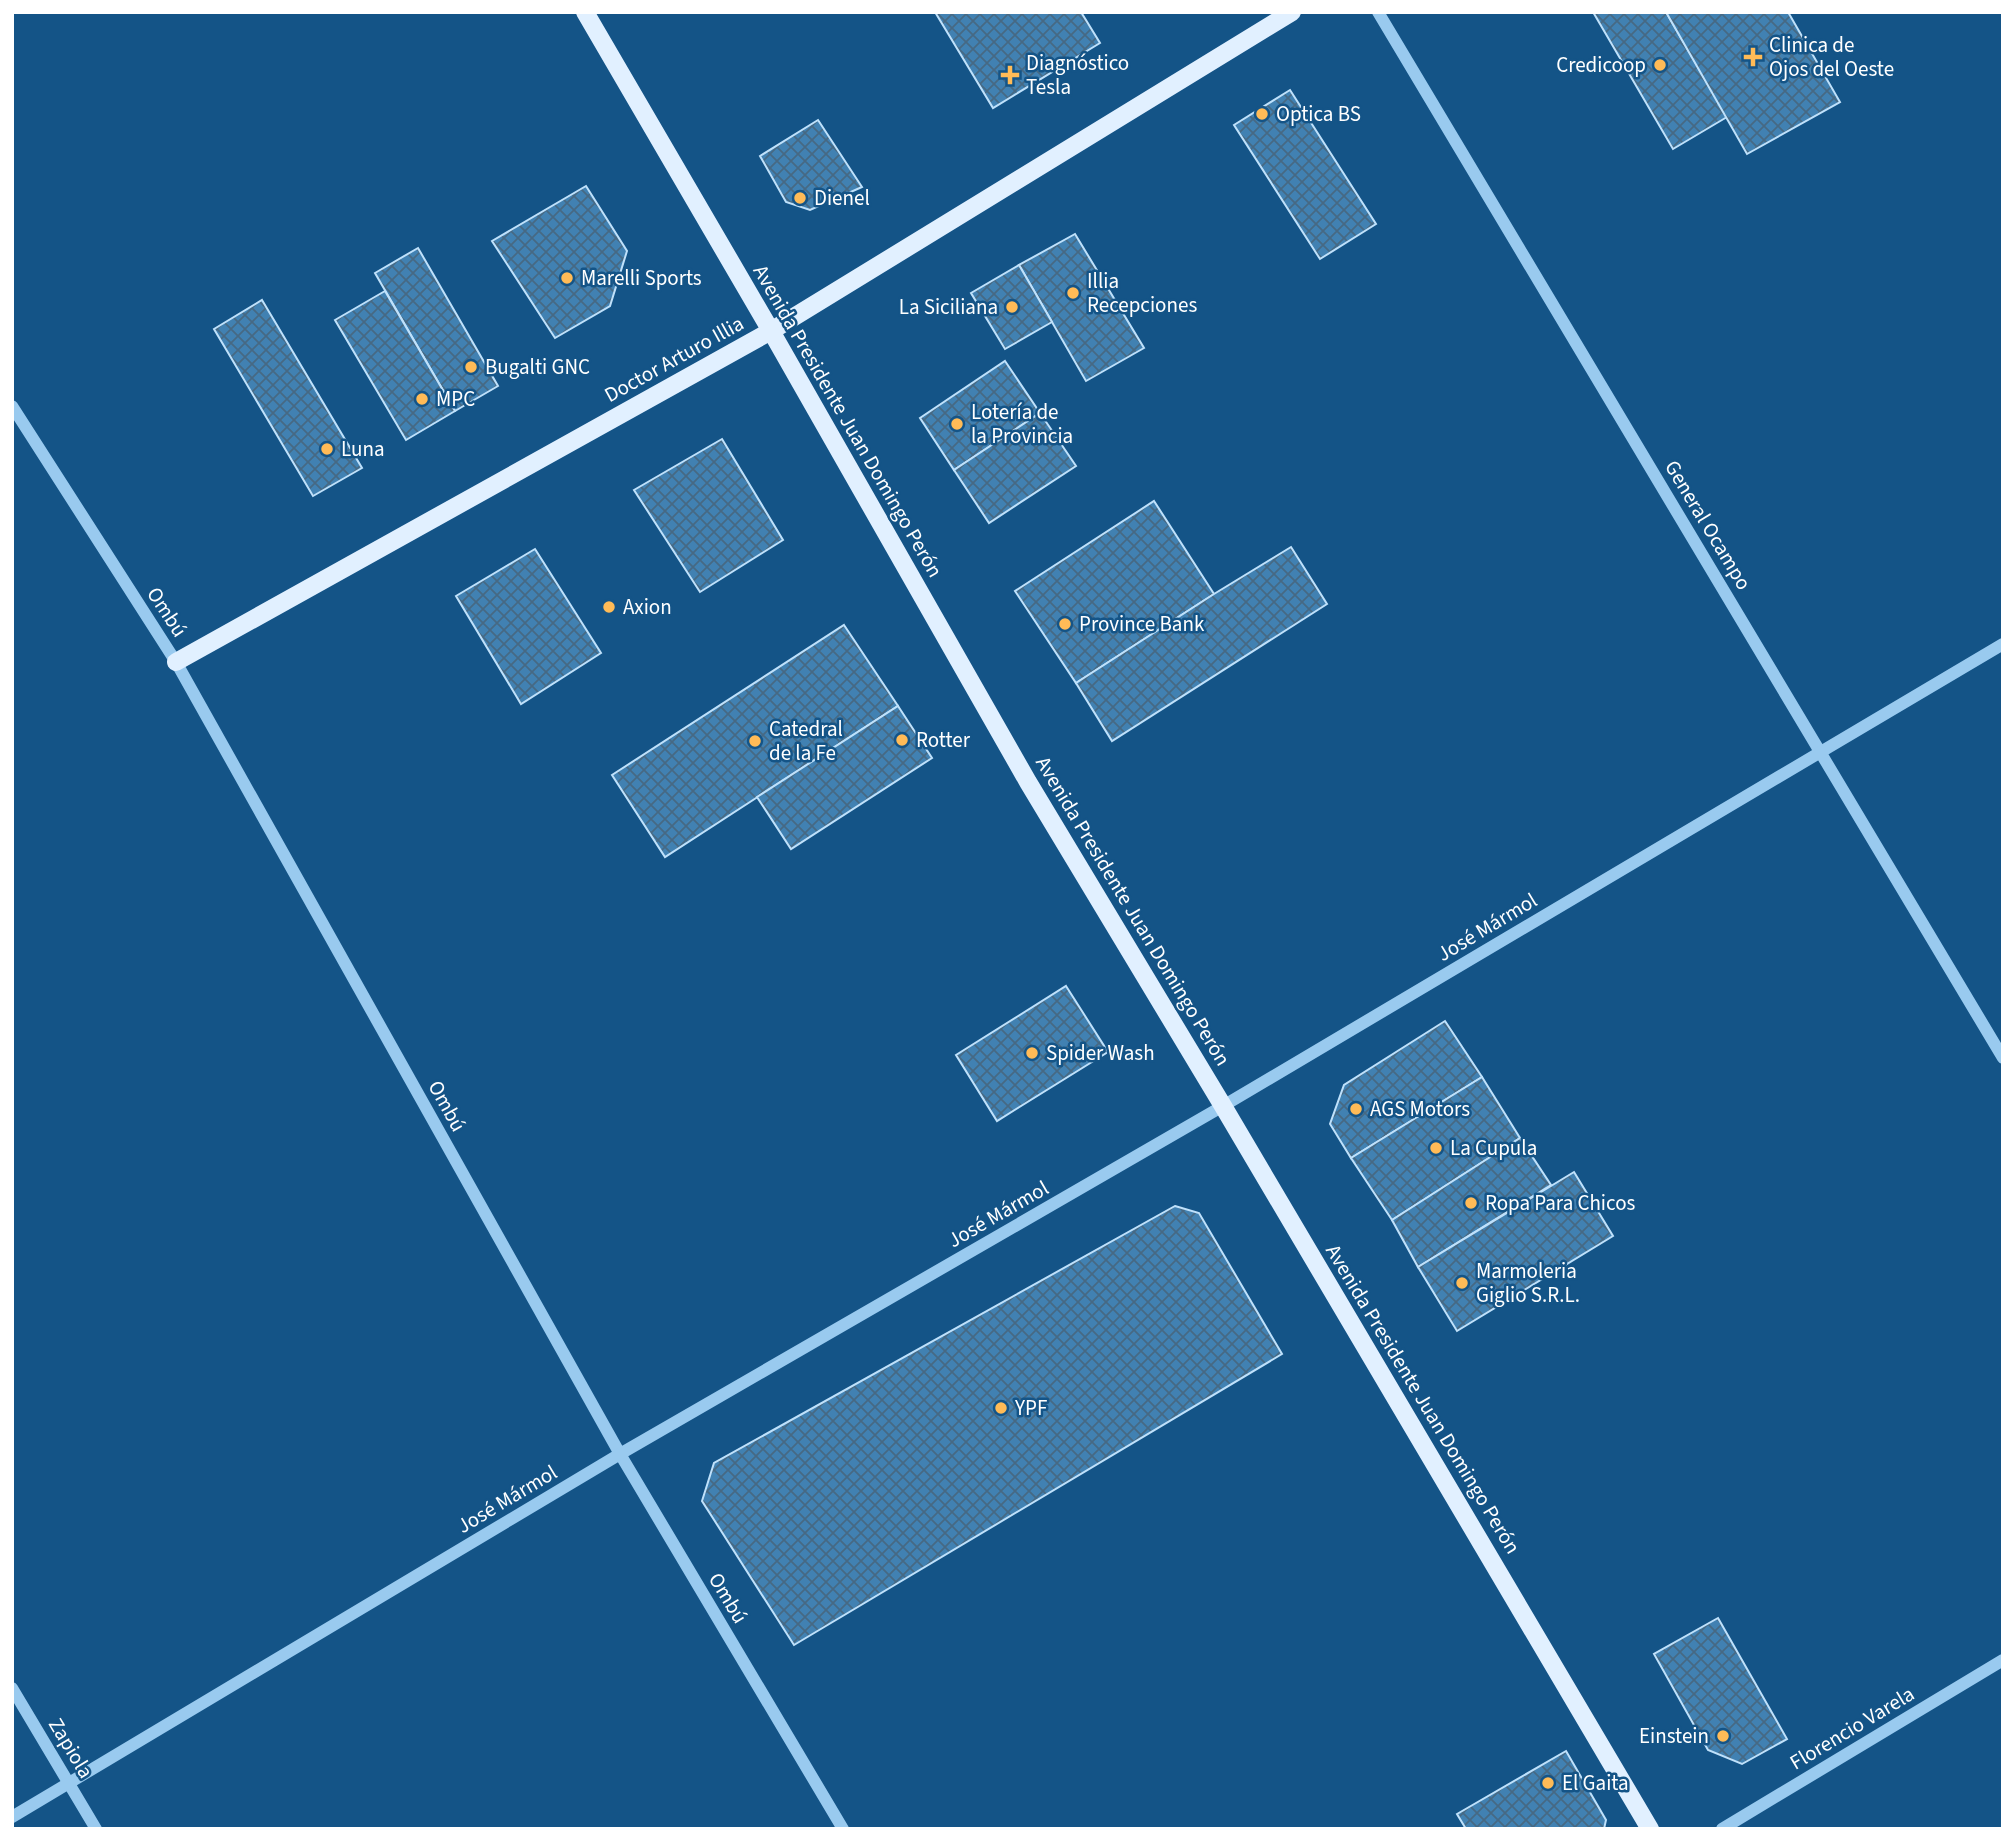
<svg xmlns="http://www.w3.org/2000/svg" width="2015" height="1841" font-family="'Source Sans 3',sans-serif">
	<style>
		.building { fill: url(#building-cross-hatch); stroke: #bfe1fb; stroke-width: 2 }
		.lines { fill: none; stroke-linecap: round; stroke-linejoin: round }
		.minor { stroke: #99caef; stroke-width: 12 }
		.major { stroke: #e1f0ff; stroke-width: 18 }
		.poi-dot { fill: #ffbb57; stroke: #145487; stroke-width: 2.5 }
		.labels { text-anchor: middle; dominant-baseline: central; stroke-width: 5; stroke-linejoin: round; paint-order: stroke }
		.poi-label { font-size: 21px; fill: #fff; stroke: #145487; text-anchor: start }
		.street-label { font-size: 21px; fill: #fff; stroke: #145487 }
	</style>
	<defs>
		<pattern id="building-cross-hatch" width="8" height="8" patternUnits="userSpaceOnUse" patternTransform="scale(1.75)"><rect width="8" height="8" fill="#4181b2"/><path d="M0 0l8 8M0 8l8-8" fill="none" stroke="#466984"/></pattern>
	</defs>
	<rect width="100%" height="100%" fill="#145487"/>
	<g class="building">
		<polygon points="935,12 1081,12 1100,43 993,108"/>
		<polygon points="1593,12 1666,12 1727,117 1673,149"/>
		<polygon points="1666,12 1788,12 1840,102 1747,154"/>
		<polygon points="1290,90 1376,224 1320,259 1234,125"/>
		<polygon points="818,120 862,187 810,210 786,202 760,156"/>
		<polygon points="586,186 627,251 610,306 555,338 492,241"/>
		<polygon points="1075,234 1144,348 1086,381 1019,265"/>
		<polygon points="418,248 498,386 455,411 375,273"/>
		<polygon points="1019,265 1052,322 1005,349 971,293"/>
		<polygon points="385,291 455,411 406,440 335,320"/>
		<polygon points="262,300 362,468 313,496 214,329"/>
		<polygon points="1005,361 1040,413 954,470 920,418"/>
		<polygon points="1040,413 1076,466 989,523 954,470"/>
		<polygon points="722,439 783,540 700,592 634,490"/>
		<polygon points="1154,501 1214,594 1076,683 1015,591"/>
		<polygon points="1291,547 1327,604 1112,741 1076,683 1214,594"/>
		<polygon points="535,549 601,653 521,704 456,596"/>
		<polygon points="844,625 898,706 665,857 612,775"/>
		<polygon points="898,706 932,758 791,849 757,797"/>
		<polygon points="1066,986 1108,1052 997,1121 956,1055"/>
		<polygon points="1445,1021 1482,1077 1351,1158 1330,1124 1344,1085"/>
		<polygon points="1482,1077 1520,1138 1392,1220 1351,1158"/>
		<polygon points="1520,1138 1551,1185 1418,1267 1392,1220"/>
		<polygon points="1574,1172 1613,1236 1457,1331 1418,1267"/>
		<polygon points="1175,1206 1199,1213 1282,1354 794,1645 702,1501 714,1463"/>
		<polygon points="1718,1618 1787,1739 1742,1764 1708,1750 1654,1654"/>
		<polygon points="1566,1751 1606,1820 1604,1829 1466,1829 1457,1814"/>
	</g>
	<g class="lines">
		<g class="minor">
			<polyline points="1378,12 2003,1058"/>
			<polyline points="12,406 176,662 620,1454 843,1829"/>
			<polyline points="12,1688 96,1829"/>
			<polyline points="12,1817 620,1454 1223,1106 2003,644"/>
			<polyline points="1722,1829 2003,1660"/>
		</g>
		<g class="major">
			<polyline points="585,12 771,331 1028,782 1223,1106 1650,1829"/>
			<polyline points="176,662 771,331 1292,12"/>
		</g>
	</g>
	<g class="poi-dot">
		<path d="M1749.5 46.5h7v7h7v7h-7v7h-7v-7h-7v-7h7z"/>
		<circle cx="1660" cy="65" r="7"/>
		<path d="M1006.5 64.5h7v7h7v7h-7v7h-7v-7h-7v-7h7z"/>
		<circle cx="1262" cy="114" r="7"/>
		<circle cx="800" cy="198" r="7"/>
		<circle cx="567" cy="278" r="7"/>
		<circle cx="1073" cy="293" r="7"/>
		<circle cx="1012" cy="307" r="7"/>
		<circle cx="471" cy="367" r="7"/>
		<circle cx="422" cy="399" r="7"/>
		<circle cx="957" cy="424" r="7"/>
		<circle cx="327" cy="449" r="7"/>
		<circle cx="609" cy="607" r="7"/>
		<circle cx="1065" cy="624" r="7"/>
		<circle cx="902" cy="740" r="7"/>
		<circle cx="755" cy="741" r="7"/>
		<circle cx="1032" cy="1053" r="7"/>
		<circle cx="1356" cy="1109" r="7"/>
		<circle cx="1436" cy="1148" r="7"/>
		<circle cx="1471" cy="1203" r="7"/>
		<circle cx="1462" cy="1283" r="7"/>
		<circle cx="1001" cy="1408" r="7"/>
		<circle cx="1723" cy="1736" r="7"/>
		<circle cx="1548" cy="1783" r="7"/>
	</g>
	<g class="labels">
		<g class="poi-label">
			<text x="1769" y="45">Clinica de<tspan x="1769" dy="24">Ojos del Oeste</tspan></text>
			<text x="1026" y="63">Diagnóstico<tspan x="1026" dy="24">Tesla</tspan></text>
			<text x="1646" y="65" text-anchor="end">Credicoop</text>
			<text x="1276" y="114">Optica BS</text>
			<text x="814" y="198">Dienel</text>
			<text x="581" y="278">Marelli Sports</text>
			<text x="1087" y="281">Illia<tspan x="1087" dy="24">Recepciones</tspan></text>
			<text x="998" y="307" text-anchor="end">La Siciliana</text>
			<text x="485" y="367">Bugalti GNC</text>
			<text x="436" y="399">MPC</text>
			<text x="971" y="412">Lotería de<tspan x="971" dy="24">la Provincia</tspan></text>
			<text x="341" y="449">Luna</text>
			<text x="623" y="607">Axion</text>
			<text x="1079" y="624">Province Bank</text>
			<text x="769" y="729">Catedral<tspan x="769" dy="24">de la Fe</tspan></text>
			<text x="916" y="740">Rotter</text>
			<text x="1046" y="1053">Spider Wash</text>
			<text x="1370" y="1109">AGS Motors</text>
			<text x="1450" y="1148">La Cupula</text>
			<text x="1485" y="1203">Ropa Para Chicos</text>
			<text x="1476" y="1271">Marmoleria<tspan x="1476" dy="24">Giglio S.R.L.</tspan></text>
			<text x="1015" y="1408">YPF</text>
			<text x="1709" y="1736" text-anchor="end">Einstein</text>
			<text x="1562" y="1783">El Gaita</text>
		</g>
		<g class="street-label">
			<text transform="translate(674 359) rotate(-29)">Doctor Arturo Illia</text>
			<text transform="translate(848 421) rotate(60)">Avenida Presidente Juan Domingo Perón</text>
			<text transform="translate(1708 525) rotate(59)">General Ocampo</text>
			<text transform="translate(167 612) rotate(57)">Ombú</text>
			<text transform="translate(1133 911) rotate(59)">Avenida Presidente Juan Domingo Perón</text>
			<text transform="translate(1487 927) rotate(-31)">José Mármol</text>
			<text transform="translate(447 1106) rotate(61)">Ombú</text>
			<text transform="translate(998 1214) rotate(-30)">José Mármol</text>
			<text transform="translate(1423 1399) rotate(59)">Avenida Presidente Juan Domingo Perón</text>
			<text transform="translate(507 1499) rotate(-31)">José Mármol</text>
			<text transform="translate(728 1598) rotate(59)">Ombú</text>
			<text transform="translate(1852 1728) rotate(-31)">Florencio Varela</text>
			<text transform="translate(71 1748) rotate(59)">Zapiola</text>
		</g>
	</g>
	<rect width="2015" height="1841" fill="none" stroke="#ffffff" stroke-width="28"/>
</svg>
